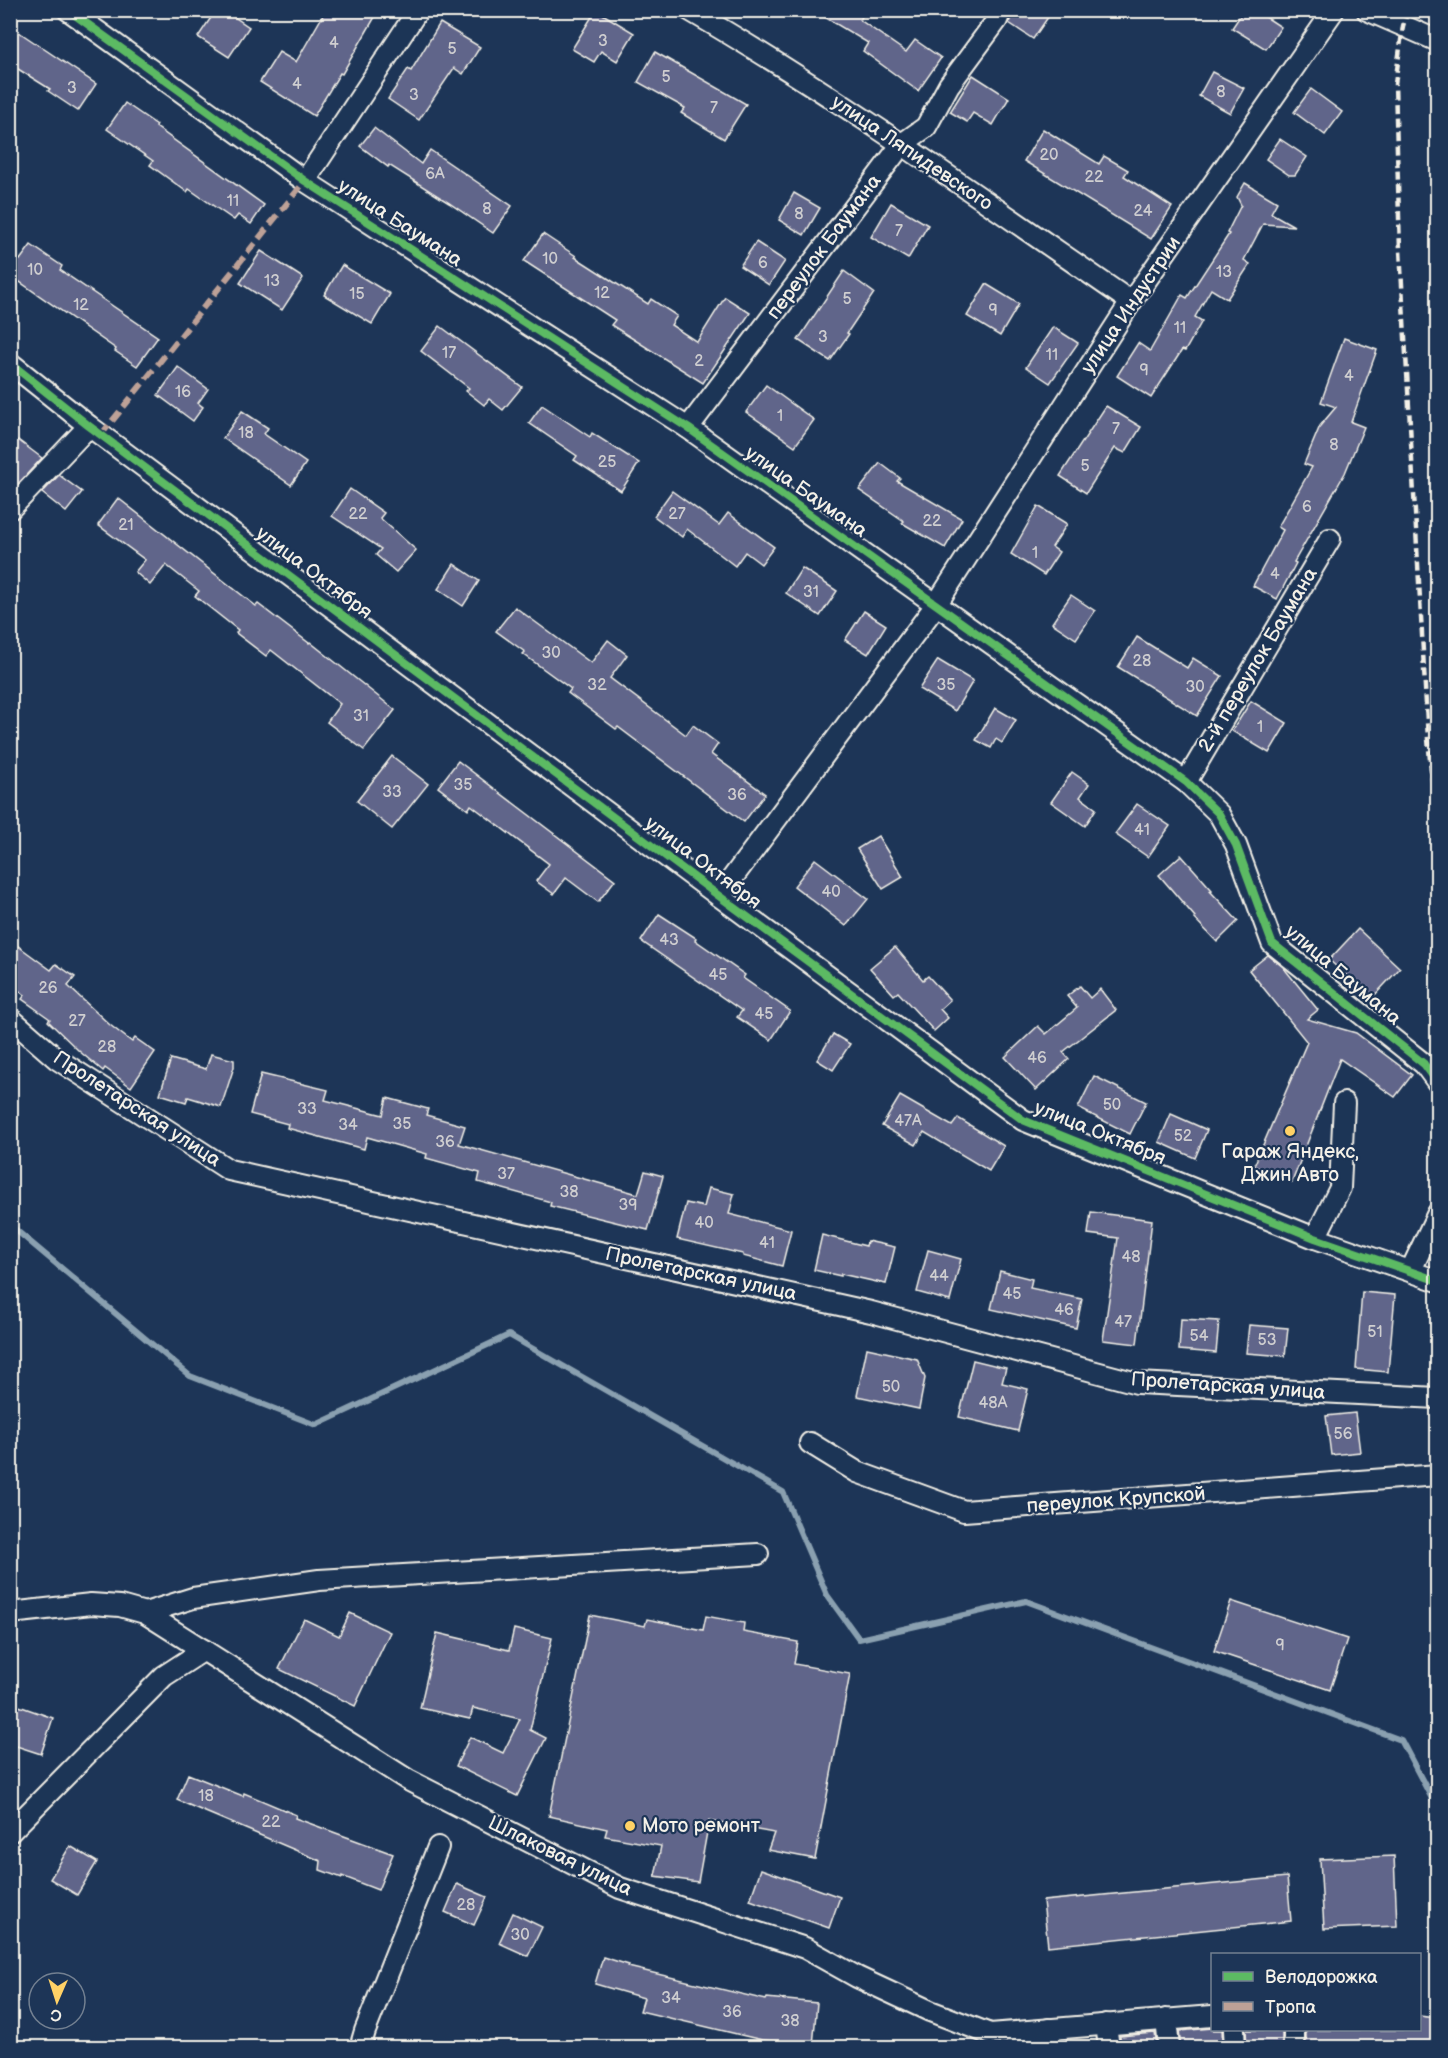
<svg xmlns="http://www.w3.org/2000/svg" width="1448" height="2058" font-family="'Balsamiq Sans',sans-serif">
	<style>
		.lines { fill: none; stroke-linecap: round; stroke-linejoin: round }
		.stream { stroke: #8aa0b0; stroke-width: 6 }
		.building { fill: #61658a; stroke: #f4f1e8; stroke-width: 1.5 }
		.minor-casing { stroke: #f4f1e8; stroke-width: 24 }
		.minor { stroke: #1d3557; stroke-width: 20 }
		.rail { stroke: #f4f1e8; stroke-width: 4.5; stroke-dasharray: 9 4.5; stroke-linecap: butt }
		.quiet { stroke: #bda197; stroke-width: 6; stroke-dasharray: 12 6; stroke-linecap: butt }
		.cycleway-casing { stroke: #1d3557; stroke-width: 11 }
		.cycleway { stroke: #5cba63; stroke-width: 8 }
		.poi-dot { fill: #ffd166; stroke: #1d3557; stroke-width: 2 }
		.labels { text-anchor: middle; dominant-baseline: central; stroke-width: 4.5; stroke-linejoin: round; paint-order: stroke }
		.number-label { font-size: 16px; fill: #cfced0 }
		.street-label { font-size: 20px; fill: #f4f1e8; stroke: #1d3557 }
		.poi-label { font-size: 20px; fill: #f4f1e8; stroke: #1d3557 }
	</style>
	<rect width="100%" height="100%" fill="#1d3557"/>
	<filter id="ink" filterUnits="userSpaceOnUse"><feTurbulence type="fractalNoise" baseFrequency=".0167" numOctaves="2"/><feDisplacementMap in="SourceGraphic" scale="12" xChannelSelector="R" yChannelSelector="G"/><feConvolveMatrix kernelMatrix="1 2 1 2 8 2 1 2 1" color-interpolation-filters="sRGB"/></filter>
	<g filter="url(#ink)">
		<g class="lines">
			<polyline class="stream" points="10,1225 190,1376 316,1425 509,1335 783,1492 827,1595 859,1639 1026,1601 1401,1740 1438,1810"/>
		</g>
		<g class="building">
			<polygon points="216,10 224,10 249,27 229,57 198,37"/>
			<polygon points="326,10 379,10 342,74 340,73 314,116 260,82 279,52 296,62"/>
			<polygon points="596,10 634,33 617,61 601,51 594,62 572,49"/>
			<polygon points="813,10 866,10 860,20 906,52 915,40 941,58 918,91 863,51 868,43"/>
			<polygon points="1013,10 1053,10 1033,39 1009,23"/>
			<polygon points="1244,10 1255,10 1281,27 1266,49 1232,28"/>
			<polygon points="440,23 480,47 463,74 454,68 419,120 388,99 408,69 411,71"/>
			<polygon points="10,26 96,84 78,111 48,91 50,89 10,64"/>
			<polygon points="655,52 746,104 724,139 681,113 685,108 638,82"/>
			<polygon points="1212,72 1244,88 1230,113 1199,96"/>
			<polygon points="973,75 1009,98 993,125 973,113 967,122 950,112"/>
			<polygon points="1311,89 1342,112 1325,135 1294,112"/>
			<polygon points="125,103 157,125 156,127 264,205 251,224 238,215 234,220 189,189 187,192 150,165 153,161 107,129"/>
			<polygon points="374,128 421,164 430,150 512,206 493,233 449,203 389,165 388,167 360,146"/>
			<polygon points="1043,129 1099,164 1104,156 1128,170 1124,176 1172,207 1151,239 1024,161"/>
			<polygon points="1280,139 1307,157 1295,175 1289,175 1266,159"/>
			<polygon points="1245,183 1277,202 1271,213 1294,226 1263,224 1244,260 1250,264 1227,299 1211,289 1195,317 1202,321 1185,351 1182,350 1151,398 1117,376 1138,343 1150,351 1182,295 1187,298 1229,234 1227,233 1241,205 1237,197"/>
			<polygon points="794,193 820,208 804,235 779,220"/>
			<polygon points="891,203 928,225 908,259 871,237"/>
			<polygon points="543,234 576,256 575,257 648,304 651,299 677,316 671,325 697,342 725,297 750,313 703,383 611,325 615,320 524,261"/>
			<polygon points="756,242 785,261 769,285 740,266"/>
			<polygon points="31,245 62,266 60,270 158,337 137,366 115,351 116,349 10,275 10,253 20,260"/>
			<polygon points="261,251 303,278 282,310 240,283"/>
			<polygon points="342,265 390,294 372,324 324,295"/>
			<polygon points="844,271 874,293 847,333 849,334 830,361 798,340"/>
			<polygon points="986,284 1019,304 1000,336 967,316"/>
			<polygon points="440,326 522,387 503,410 489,399 484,405 466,391 469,388 421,351"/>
			<polygon points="1053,327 1078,343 1050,383 1026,367"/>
			<polygon points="1344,338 1377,350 1351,422 1364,427 1345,473 1294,562 1296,563 1277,599 1253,586 1283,530 1278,527 1312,467 1304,464 1320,426 1336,407 1321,402"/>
			<polygon points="178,367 208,389 198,403 203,407 193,421 158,395"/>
			<polygon points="766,385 814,420 795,446 746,412"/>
			<polygon points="542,405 590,437 592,433 639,463 621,491 574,460 577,456 529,423"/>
			<polygon points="1106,406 1141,427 1125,453 1115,448 1086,493 1060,476"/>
			<polygon points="242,411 268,428 264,434 306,463 291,485 223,438"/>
			<polygon points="18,440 42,458 17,485 10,480 10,450"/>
			<polygon points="880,463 900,478 897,481 962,519 945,548 902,523 904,521 859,490"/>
			<polygon points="59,475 82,492 66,512 42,493"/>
			<polygon points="350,489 384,513 380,518 416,550 396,572 376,555 381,549 332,516"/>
			<polygon points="672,491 719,525 728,513 774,547 761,564 745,552 735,566 687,529 682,537 654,516"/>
			<polygon points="118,498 256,606 258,604 309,643 310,642 395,710 364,750 327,722 340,704 271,650 266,656 236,633 238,630 195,596 199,591 166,565 150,585 135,572 145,560 98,525"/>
			<polygon points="1038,506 1067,524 1052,547 1059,552 1044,575 1011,554"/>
			<polygon points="454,564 479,581 463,606 438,589"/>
			<polygon points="802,568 837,591 820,616 786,593"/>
			<polygon points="1071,595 1095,611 1076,639 1052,623"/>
			<polygon points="515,607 591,663 608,640 627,655 610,678 686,735 693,725 718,744 711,754 765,794 744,822 618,727 616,729 568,693 571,689 523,654 525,652 496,631"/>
			<polygon points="864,611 886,625 868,654 845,640"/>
			<polygon points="1137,637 1187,668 1193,658 1222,676 1197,716 1118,667"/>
			<polygon points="938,660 973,681 955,711 919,689"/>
			<polygon points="1251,701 1287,723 1269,753 1232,731"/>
			<polygon points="995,708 1016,720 1002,743 996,739 991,748 976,740"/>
			<polygon points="392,756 428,784 392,829 357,801"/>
			<polygon points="458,761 615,880 598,902 566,878 554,894 536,881 549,864 471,805 468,810 438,787"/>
			<polygon points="1072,772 1089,784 1080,797 1096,809 1085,826 1051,802"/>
			<polygon points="1137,804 1170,826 1148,857 1115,834"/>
			<polygon points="878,836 903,877 883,889 857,849"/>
			<polygon points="1181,855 1212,890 1210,891 1238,921 1217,942 1194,918 1195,917 1159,875"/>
			<polygon points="815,859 868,899 846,926 794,886"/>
			<polygon points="659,914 696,938 695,940 745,975 743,978 790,1011 771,1040 737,1017 742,1011 641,941"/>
			<polygon points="1358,929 1400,968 1372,998 1329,960"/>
			<polygon points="10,940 51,970 56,964 75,977 68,986 110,1025 132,1042 135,1038 155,1052 131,1087 105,1068 103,1071 79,1051 48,1021 50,1019 22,999 25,995 10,984"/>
			<polygon points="895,947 923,980 928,976 950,1000 940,1009 948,1018 934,1031 898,992 894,995 870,968"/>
			<polygon points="1268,955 1283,967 1318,1010 1307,1019 1356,1033 1412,1075 1395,1097 1340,1059 1292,1182 1254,1166 1307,1042 1249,970"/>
			<polygon points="1080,986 1090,998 1100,989 1116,1010 1063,1052 1069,1059 1036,1090 1005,1057 1038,1026 1046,1034 1077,1008 1067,996"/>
			<polygon points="833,1034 850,1044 833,1070 817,1060"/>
			<polygon points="211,1054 234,1060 234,1067 221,1107 188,1097 186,1102 160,1094 171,1059 206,1069"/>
			<polygon points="261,1074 328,1090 325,1100 383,1115 387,1098 428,1109 426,1115 465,1126 459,1144 638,1194 645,1171 663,1176 648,1230 550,1206 551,1202 478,1182 480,1173 426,1158 427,1154 367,1137 364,1149 287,1128 288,1124 250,1114"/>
			<polygon points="1094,1076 1146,1102 1130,1134 1078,1108"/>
			<polygon points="900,1096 952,1126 958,1118 1004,1146 989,1171 924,1132 916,1145 882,1126"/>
			<polygon points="1171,1114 1207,1130 1195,1158 1159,1142"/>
			<polygon points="709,1188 734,1194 729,1214 791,1230 782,1266 743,1256 743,1254 677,1239 686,1203 704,1207"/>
			<polygon points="1091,1212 1152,1220 1137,1344 1103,1340 1118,1238 1088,1234"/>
			<polygon points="822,1235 866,1246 867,1241 895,1247 886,1284 841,1274 841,1276 814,1270"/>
			<polygon points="928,1250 961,1259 950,1301 917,1292"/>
			<polygon points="1000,1271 1032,1279 1030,1288 1082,1299 1076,1328 991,1309"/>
			<polygon points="1362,1292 1395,1295 1388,1372 1356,1369"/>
			<polygon points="1181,1319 1219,1321 1216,1353 1179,1350"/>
			<polygon points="1249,1325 1288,1328 1285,1356 1246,1353"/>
			<polygon points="867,1348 917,1359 925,1378 919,1409 857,1396"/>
			<polygon points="973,1360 1006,1368 1002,1383 1028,1389 1018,1431 959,1417"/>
			<polygon points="1355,1413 1360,1452 1331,1455 1326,1416"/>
			<polygon points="1231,1601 1347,1639 1330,1690 1214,1651"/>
			<polygon points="350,1613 390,1632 355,1706 279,1669 304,1619 339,1636"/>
			<polygon points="590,1615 645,1626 647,1619 703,1630 706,1616 744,1623 743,1632 798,1642 794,1664 850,1674 815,1859 768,1850 774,1833 709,1821 698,1882 655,1876 661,1846 605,1836 607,1829 549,1816"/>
			<polygon points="514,1629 552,1638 530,1730 546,1738 517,1796 456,1766 470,1737 503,1753 520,1719 473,1708 470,1719 420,1708 437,1633 509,1650"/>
			<polygon points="16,1705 53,1718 41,1754 10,1744 10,1721"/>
			<polygon points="188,1774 243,1796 244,1793 296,1815 295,1818 393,1854 378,1890 342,1876 342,1878 320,1870 321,1861 177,1800"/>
			<polygon points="70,1846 97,1862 77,1895 50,1879"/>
			<polygon points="1394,1856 1397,1926 1324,1929 1320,1859"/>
			<polygon points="761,1869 840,1897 829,1928 750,1900"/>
			<polygon points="1287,1877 1291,1921 1048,1946 1043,1901"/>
			<polygon points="457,1884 487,1897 474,1925 445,1912"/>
			<polygon points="513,1913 542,1927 528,1956 499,1943"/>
			<polygon points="603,1957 629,1965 628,1967 766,2000 767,1998 817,2003 813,2045 762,2040 640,2011 644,1998 595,1984"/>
			<polygon points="1419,2016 1436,2018 1431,2048 1306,2047 1306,2030 1419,2030"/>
			<polygon points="1212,2028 1212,2030 1222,2030 1223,2048 1181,2048 1179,2031"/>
			<polygon points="1246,2030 1282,2030 1282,2048 1247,2048"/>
			<polygon points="1155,2033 1157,2048 1121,2048 1120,2036"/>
		</g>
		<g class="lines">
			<defs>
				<g id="minor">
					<polyline points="68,10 305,181 688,428 1186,782 1219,814 1236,845 1272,943 1424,1064 1438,1083"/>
					<path d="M689,10C842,99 986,202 1131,302"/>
					<polyline points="1367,10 1438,41"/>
					<polyline points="305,181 418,10"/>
					<polyline points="10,363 89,426 719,896 1023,1120 1315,1238 1438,1281"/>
					<polyline points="688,428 902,144 926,127 949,85 997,20 1001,10"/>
					<polyline points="10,509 89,426"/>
					<polyline points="1186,782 1330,539"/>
					<polyline points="719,896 936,605 1131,302 1334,10"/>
					<polyline points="10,1018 57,1059 229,1170 871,1312 1137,1383 1438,1398"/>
					<polyline points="1315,1238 1340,1188 1344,1103"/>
					<polyline points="1411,1270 1438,1213"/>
					<polyline points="810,1443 857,1472 964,1511 1438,1475"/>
					<polyline points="10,1613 91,1604 120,1606 145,1613 408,1780 620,1888 805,1948 857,1977 930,2011 990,2034 1212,2016"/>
					<polyline points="145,1613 193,1598 319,1580 758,1554"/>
					<polyline points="10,1832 164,1676 204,1650"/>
					<polyline points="1166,2019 1169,2048"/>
					<polyline points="1106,2024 1109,2048"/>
					<polyline points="1049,2029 1051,2048"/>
					<polyline points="1234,2030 1235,2048"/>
					<polyline points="1294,2030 1294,2048"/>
					<polyline points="360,2048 365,2031 438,1847"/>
				</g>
			</defs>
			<use href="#minor" class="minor-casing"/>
			<use href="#minor" class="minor"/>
			<polyline class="rail" points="1408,10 1403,26 1395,84 1400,250 1428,739 1438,842"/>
			<polyline class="quiet" points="101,435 305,181"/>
			<defs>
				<g id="cycleway">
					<polyline points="68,10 305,181 688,428 1186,782 1219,814 1236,845 1272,943 1424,1064 1438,1083"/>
					<polyline points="10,363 89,426 719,896 1023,1120 1315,1238 1438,1281"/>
				</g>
			</defs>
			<use href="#cycleway" class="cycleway-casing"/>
			<use href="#cycleway" class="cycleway"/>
		</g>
	</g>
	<g class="poi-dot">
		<circle cx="1290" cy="1131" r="6"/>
		<circle cx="630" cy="1826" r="6"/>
	</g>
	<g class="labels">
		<g class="number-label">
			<text x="603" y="41">3</text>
			<text x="334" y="43">4</text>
			<text x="452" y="49">5</text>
			<text x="666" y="77">5</text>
			<text x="297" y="84">4</text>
			<text x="72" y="88">3</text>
			<text x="1221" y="92">8</text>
			<text x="414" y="95">3</text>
			<text x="714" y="108">7</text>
			<text x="1049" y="155">20</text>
			<text x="435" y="174">6А</text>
			<text x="1094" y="177">22</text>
			<text x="233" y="201">11</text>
			<text x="487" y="209">8</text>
			<text x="1143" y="211">24</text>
			<text x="799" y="214">8</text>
			<text x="899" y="231">7</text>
			<text x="550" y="259">10</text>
			<text x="763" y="263">6</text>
			<text x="35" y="270">10</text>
			<text x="1224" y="272">13</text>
			<text x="272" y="281">13</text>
			<text x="602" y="293">12</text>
			<text x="357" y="294">15</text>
			<text x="847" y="299">5</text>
			<text x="81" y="305">12</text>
			<text x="993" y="310">9</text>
			<text x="1180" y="328">11</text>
			<text x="823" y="337">3</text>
			<text x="449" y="353">17</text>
			<text x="1052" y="355">11</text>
			<text x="699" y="361">2</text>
			<text x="1144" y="370">9</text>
			<text x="1349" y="376">4</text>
			<text x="183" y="392">16</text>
			<text x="780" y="416">1</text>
			<text x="1116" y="429">7</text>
			<text x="246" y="433">18</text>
			<text x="1334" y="445">8</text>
			<text x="607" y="462">25</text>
			<text x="1085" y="466">5</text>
			<text x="1307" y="507">6</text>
			<text x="358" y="514">22</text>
			<text x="677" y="514">27</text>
			<text x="932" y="521">22</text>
			<text x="126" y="525">21</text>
			<text x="1035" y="553">1</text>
			<text x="1275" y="574">4</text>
			<text x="811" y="592">31</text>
			<text x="551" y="653">30</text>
			<text x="1142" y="661">28</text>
			<text x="597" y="685">32</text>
			<text x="946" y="685">35</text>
			<text x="1195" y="687">30</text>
			<text x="361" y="716">31</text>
			<text x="1260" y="727">1</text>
			<text x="463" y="785">35</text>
			<text x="392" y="792">33</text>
			<text x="737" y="795">36</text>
			<text x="1142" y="830">41</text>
			<text x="831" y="892">40</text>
			<text x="669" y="940">43</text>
			<text x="718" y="975">45</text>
			<text x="48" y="988">26</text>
			<text x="764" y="1014">45</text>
			<text x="77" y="1021">27</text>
			<text x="107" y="1047">28</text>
			<text x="1037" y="1058">46</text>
			<text x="1112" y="1105">50</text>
			<text x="307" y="1109">33</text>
			<text x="908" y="1121">47А</text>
			<text x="402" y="1124">35</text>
			<text x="348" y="1125">34</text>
			<text x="1183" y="1136">52</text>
			<text x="445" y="1142">36</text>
			<text x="506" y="1174">37</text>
			<text x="569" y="1192">38</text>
			<text x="628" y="1205">39</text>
			<text x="704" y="1223">40</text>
			<text x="767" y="1243">41</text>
			<text x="1131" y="1257">48</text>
			<text x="939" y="1276">44</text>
			<text x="1012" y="1294">45</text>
			<text x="1064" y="1310">46</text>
			<text x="1123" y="1322">47</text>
			<text x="1375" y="1332">51</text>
			<text x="1199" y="1336">54</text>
			<text x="1267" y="1340">53</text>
			<text x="891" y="1387">50</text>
			<text x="993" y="1403">48А</text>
			<text x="1343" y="1434">56</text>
			<text x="1280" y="1645">9</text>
			<text x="206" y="1796">18</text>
			<text x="271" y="1822">22</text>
			<text x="466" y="1905">28</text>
			<text x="520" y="1935">30</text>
			<text x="671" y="1998">34</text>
			<text x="732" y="2012">36</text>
			<text x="790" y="2021">38</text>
		</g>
		<g class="street-label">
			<text transform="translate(912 153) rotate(34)">улица Ляпидевского</text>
			<text transform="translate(400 223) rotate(33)">улица Баумана</text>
			<text transform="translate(824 247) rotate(-53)">переулок Баумана</text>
			<text transform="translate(1131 305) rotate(-56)">улица Индустрии</text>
			<text transform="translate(806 492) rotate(35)">улица Баумана</text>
			<text transform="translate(314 573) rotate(37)">улица Октября</text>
			<text transform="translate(1258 660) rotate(-59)">2-й переулок Баумана</text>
			<text transform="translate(703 863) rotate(37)">улица Октября</text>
			<text transform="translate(1343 975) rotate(40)">улица Баумана</text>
			<text transform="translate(137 1109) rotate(33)">Пролетарская улица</text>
			<text transform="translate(1100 1133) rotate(22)">улица Октября</text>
			<text transform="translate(701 1274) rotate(12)">Пролетарская улица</text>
			<text transform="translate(1228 1386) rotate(4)">Пролетарская улица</text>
			<text transform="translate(1116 1500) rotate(-4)">переулок Крупской</text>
			<text transform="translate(560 1856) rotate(26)">Шлаковая улица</text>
		</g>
		<g class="poi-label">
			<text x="1290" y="1152">Гараж Яндекс,<tspan x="1290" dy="23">Джин Авто</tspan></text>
			<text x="642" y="1826" text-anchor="start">Мото ремонт</text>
		</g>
	</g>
	<rect width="1448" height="2058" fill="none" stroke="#1d3557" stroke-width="36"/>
	<rect x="18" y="18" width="1412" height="2022" fill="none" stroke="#f4f1e8" stroke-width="2" filter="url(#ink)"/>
	<rect x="1211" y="1953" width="210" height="78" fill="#1d3557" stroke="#738091" stroke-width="1.5"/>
	<rect x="1223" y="1972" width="30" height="9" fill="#5cba63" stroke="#738091" stroke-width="1.5"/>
	<text x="1265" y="1983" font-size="18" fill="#f4f1e8">Велодорожка</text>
	<rect x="1223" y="2002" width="30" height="9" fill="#bda197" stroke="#738091" stroke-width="1.5"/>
	<text x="1265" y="2013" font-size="18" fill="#f4f1e8">Тропа</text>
	<g transform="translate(57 2001) rotate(183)"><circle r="28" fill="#1d3557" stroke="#738091" stroke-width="1.5"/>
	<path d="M0-4.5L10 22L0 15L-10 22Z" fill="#ffd166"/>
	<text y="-9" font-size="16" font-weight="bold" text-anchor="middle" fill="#f4f1e8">С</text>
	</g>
</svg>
